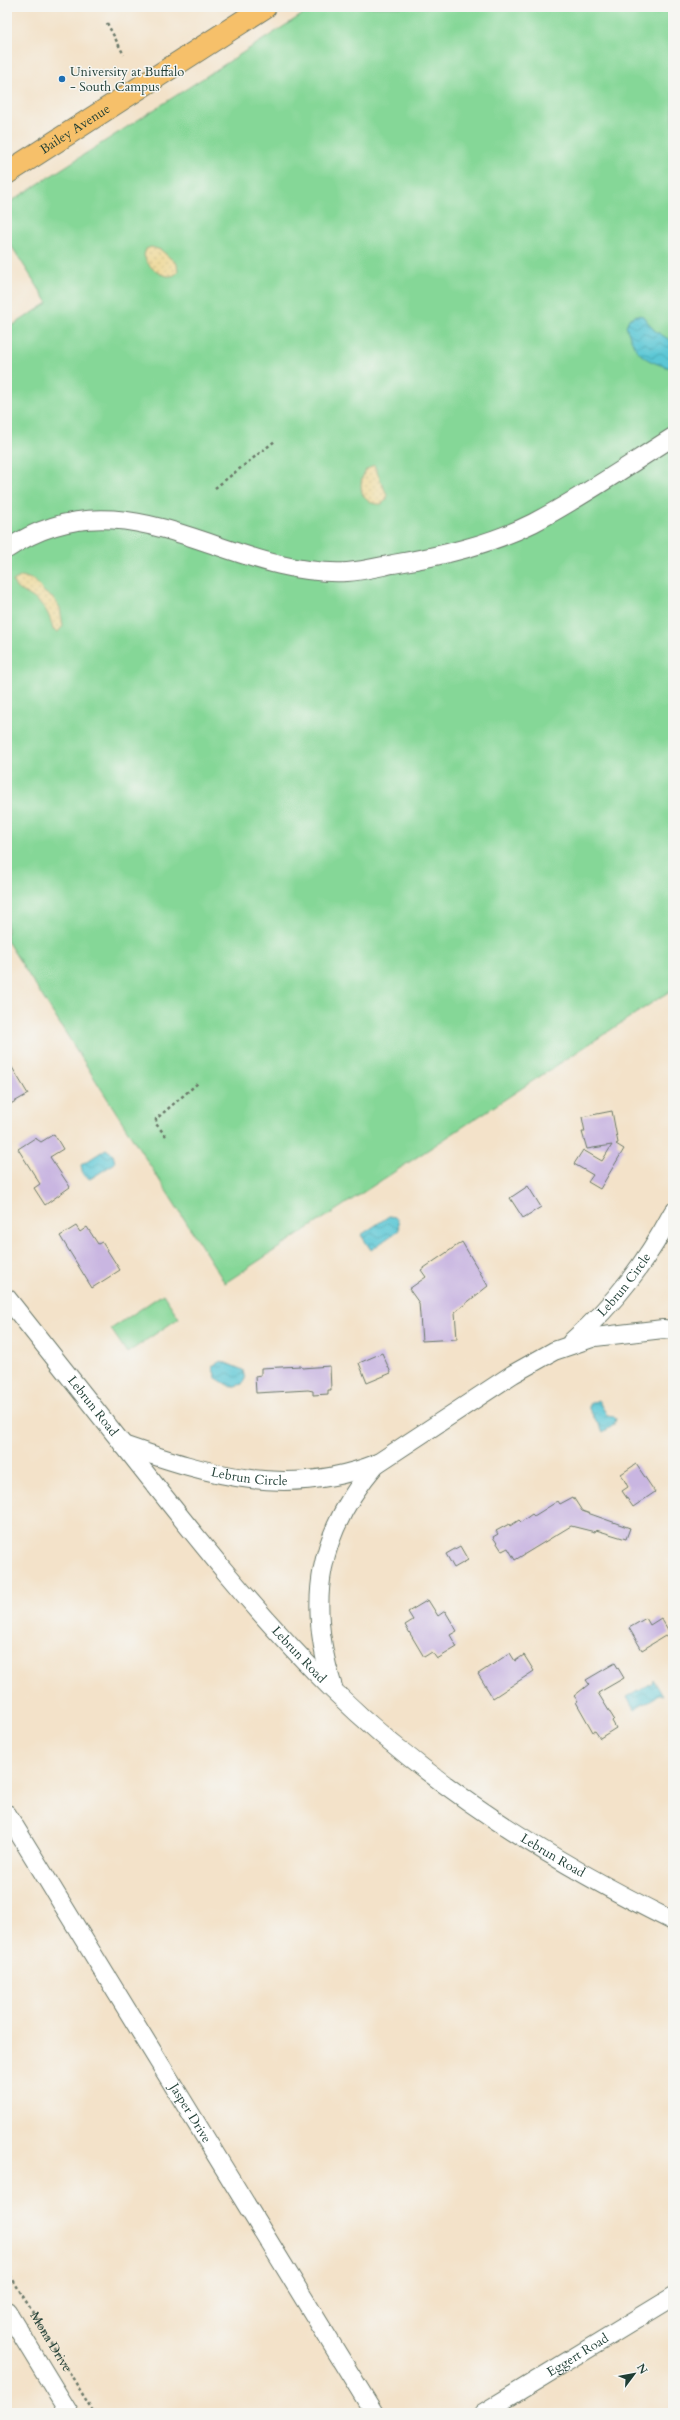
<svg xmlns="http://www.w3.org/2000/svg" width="680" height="2420" font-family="Cardo,serif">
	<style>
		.green { fill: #85d797; stroke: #528a66 }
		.sand { fill: url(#sand-dots); stroke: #868c69 }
		.water { fill: url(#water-waves); stroke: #3d8284 }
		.building { fill: #c9b6e1 }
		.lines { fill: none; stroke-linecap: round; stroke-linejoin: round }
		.minor-casing { stroke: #697768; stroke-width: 20 }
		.major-casing { stroke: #697768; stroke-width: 24 }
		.path { stroke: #697768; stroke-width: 2.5; stroke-dasharray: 3 3; stroke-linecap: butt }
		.minor { stroke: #fff; stroke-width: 18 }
		.major { stroke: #f6c06b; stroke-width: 22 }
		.poi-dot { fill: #1f6fb2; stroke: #f6f6f2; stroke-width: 1.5 }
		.labels { text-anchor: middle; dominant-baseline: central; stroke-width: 3; stroke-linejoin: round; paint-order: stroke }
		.poi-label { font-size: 13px; fill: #1f3d34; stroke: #f6f6f2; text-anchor: start }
		.street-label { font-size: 13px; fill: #1f3d34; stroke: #f6f6f2 }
	</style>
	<defs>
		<pattern id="sand-dots" width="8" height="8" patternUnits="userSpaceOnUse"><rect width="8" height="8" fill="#eeda9e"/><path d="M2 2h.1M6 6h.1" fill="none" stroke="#ccbc89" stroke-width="1.8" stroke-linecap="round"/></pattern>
		<pattern id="water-waves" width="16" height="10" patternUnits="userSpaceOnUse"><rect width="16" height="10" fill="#5bc7d5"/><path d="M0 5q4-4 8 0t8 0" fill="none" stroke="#4ba3ae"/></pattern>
	</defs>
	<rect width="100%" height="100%" fill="#f6f6f2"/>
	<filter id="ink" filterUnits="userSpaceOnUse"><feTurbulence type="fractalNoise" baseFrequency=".025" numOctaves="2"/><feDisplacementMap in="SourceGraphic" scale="8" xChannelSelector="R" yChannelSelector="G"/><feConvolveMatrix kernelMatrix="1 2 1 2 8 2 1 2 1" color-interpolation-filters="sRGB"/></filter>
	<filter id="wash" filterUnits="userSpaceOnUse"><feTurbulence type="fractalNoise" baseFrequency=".012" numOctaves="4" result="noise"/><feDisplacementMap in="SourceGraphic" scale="16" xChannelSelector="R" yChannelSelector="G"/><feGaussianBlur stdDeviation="0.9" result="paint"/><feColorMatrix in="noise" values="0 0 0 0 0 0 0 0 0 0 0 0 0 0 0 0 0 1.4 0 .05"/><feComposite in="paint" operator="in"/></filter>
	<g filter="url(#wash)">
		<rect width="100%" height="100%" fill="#f3e2c9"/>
		<g class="green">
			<polygon points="314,7 673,7 673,989 225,1283 7,941 7,329 48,303 7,239 7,204"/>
			<polygon points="163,1294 179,1318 127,1353 111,1329"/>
		</g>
		<g class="sand">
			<path d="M151,247L161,250L177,264L178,272C168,284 146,267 144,255L146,249Z"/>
			<path d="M374,465L387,495V499L382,504C361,506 356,485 366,470Z"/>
			<path d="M22,576L34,580L44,592L55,600L60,608L63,626L58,632L53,630C48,605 38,600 16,588L13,581Z"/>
		</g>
		<g class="water">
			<path d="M637,315L643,316L654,330L673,342V369C643,360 636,356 626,326L629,319Z"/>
			<polygon points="106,1149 113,1154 115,1163 90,1179 83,1175 81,1165"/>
			<polygon points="389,1216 395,1217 398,1220 399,1230 371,1250 361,1235"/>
			<polygon points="221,1361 243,1370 245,1379 242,1384 231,1387 216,1378 212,1366"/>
			<polygon points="598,1400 607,1415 614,1416 616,1419 614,1425 603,1432 589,1409 589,1404"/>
			<polygon points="653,1679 663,1696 659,1695 634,1710 627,1697 652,1683"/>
		</g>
		<g id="blocks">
			<g class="building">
				<polygon points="7,1059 28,1094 7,1106"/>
				<polygon points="612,1111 618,1143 616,1144 624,1149 600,1189 588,1182 593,1175 574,1164 583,1150 602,1161 612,1145 587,1149 582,1132 585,1132 582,1117"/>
				<polygon points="54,1134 63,1149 50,1157 70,1187 45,1205 34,1188 40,1184 18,1149 35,1138 41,1142"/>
				<polygon points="528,1186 541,1207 523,1218 510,1198"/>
				<polygon points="76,1226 80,1232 87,1227 98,1244 102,1242 120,1270 92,1288 60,1236"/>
				<polygon points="462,1242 488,1286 455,1312 457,1339 422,1341 419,1303 409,1289 426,1277 421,1270"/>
				<polygon points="382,1353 391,1373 367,1383 359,1363"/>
				<polygon points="301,1366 302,1368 330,1366 331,1390 328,1390 328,1394 313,1395 313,1391 308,1390 256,1393 255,1376 261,1375 261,1368"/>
				<polygon points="636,1464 655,1492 633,1507 622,1491 628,1487 621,1474"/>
				<polygon points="573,1497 582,1511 630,1528 626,1539 596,1530 595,1532 571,1526 515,1560 508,1548 502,1551 493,1537 498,1534 496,1531 509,1524 510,1526 519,1520 521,1522 532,1514 534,1516 558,1501 560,1504"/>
				<polygon points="460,1546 468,1560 454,1568 446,1554"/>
				<polygon points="428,1600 438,1616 445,1611 457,1631 450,1635 457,1647 437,1659 432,1652 424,1657 405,1625 413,1620 408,1612"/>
				<polygon points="646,1618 650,1625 661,1618 670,1633 642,1650 629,1628"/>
				<polygon points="510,1653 515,1661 524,1655 534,1671 493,1698 478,1674"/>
				<polygon points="615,1663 624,1678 598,1693 614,1719 612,1721 616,1728 600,1738 595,1731 593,1732 576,1702 578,1701 574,1696 589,1684 586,1680"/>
			</g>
		</g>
	</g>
	<g filter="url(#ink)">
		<use href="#blocks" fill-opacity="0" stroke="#697768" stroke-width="1"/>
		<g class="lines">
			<defs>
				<g id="minor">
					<path d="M7,549C127,468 226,578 347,572C362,571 378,567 393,564C441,556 489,545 533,523C581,498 627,466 673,437"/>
					<path id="s2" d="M7,1298C46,1348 86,1397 125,1447C191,1531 257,1615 333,1690C431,1786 551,1861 673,1921"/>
					<path id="s3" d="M572,1341C616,1303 646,1262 673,1212"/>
					<path id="s4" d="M123,1445C210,1475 287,1499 378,1463L513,1374L554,1351L595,1337L663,1329L673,1330"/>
					<path d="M333,1687C306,1601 318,1532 377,1463"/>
					<path id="s5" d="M7,1814L374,2413"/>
					<polyline points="7,2311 69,2413"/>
					<path id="s6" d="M483,2413L673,2297"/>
				</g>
				<g id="major">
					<path id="s7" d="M7,173L265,7"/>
				</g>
			</defs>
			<use href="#minor" class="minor-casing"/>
			<use href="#major" class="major-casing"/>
			<g class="path">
				<polyline points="107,23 124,55"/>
				<polyline points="215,488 275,441"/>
				<polyline points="166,1136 156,1124 156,1119 198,1083"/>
				<path id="s1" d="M7,2270L94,2413"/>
			</g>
			<use href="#minor" class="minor"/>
			<use href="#major" class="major"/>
		</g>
	</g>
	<circle class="poi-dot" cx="62" cy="79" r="4"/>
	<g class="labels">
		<g class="poi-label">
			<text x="70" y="72">University at Buffalo<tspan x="70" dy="15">- South Campus</tspan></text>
		</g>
		<g class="street-label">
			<text stroke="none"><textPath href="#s7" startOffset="81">Bailey Avenue</textPath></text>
			<text stroke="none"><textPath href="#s3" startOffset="77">Lebrun Circle</textPath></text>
			<text stroke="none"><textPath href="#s2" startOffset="138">Lebrun Road</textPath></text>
			<text stroke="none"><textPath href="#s4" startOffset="131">Lebrun Circle</textPath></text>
			<text stroke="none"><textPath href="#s2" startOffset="461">Lebrun Road</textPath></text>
			<text stroke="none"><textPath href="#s2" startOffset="786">Lebrun Road</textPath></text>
			<text stroke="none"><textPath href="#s5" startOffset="351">Jasper Drive</textPath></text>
			<text stroke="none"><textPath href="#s1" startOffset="84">Mona Drive</textPath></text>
			<text stroke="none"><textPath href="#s6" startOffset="111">Eggert Road</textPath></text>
		</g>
	</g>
	<rect width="680" height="2420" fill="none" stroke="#f6f6f2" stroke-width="24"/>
	<g transform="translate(634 2374) rotate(58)" stroke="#f6f6f2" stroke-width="3" paint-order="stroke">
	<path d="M0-3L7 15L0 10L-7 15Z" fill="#1f3d34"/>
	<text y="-6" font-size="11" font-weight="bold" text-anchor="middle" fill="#1f3d34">N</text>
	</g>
</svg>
